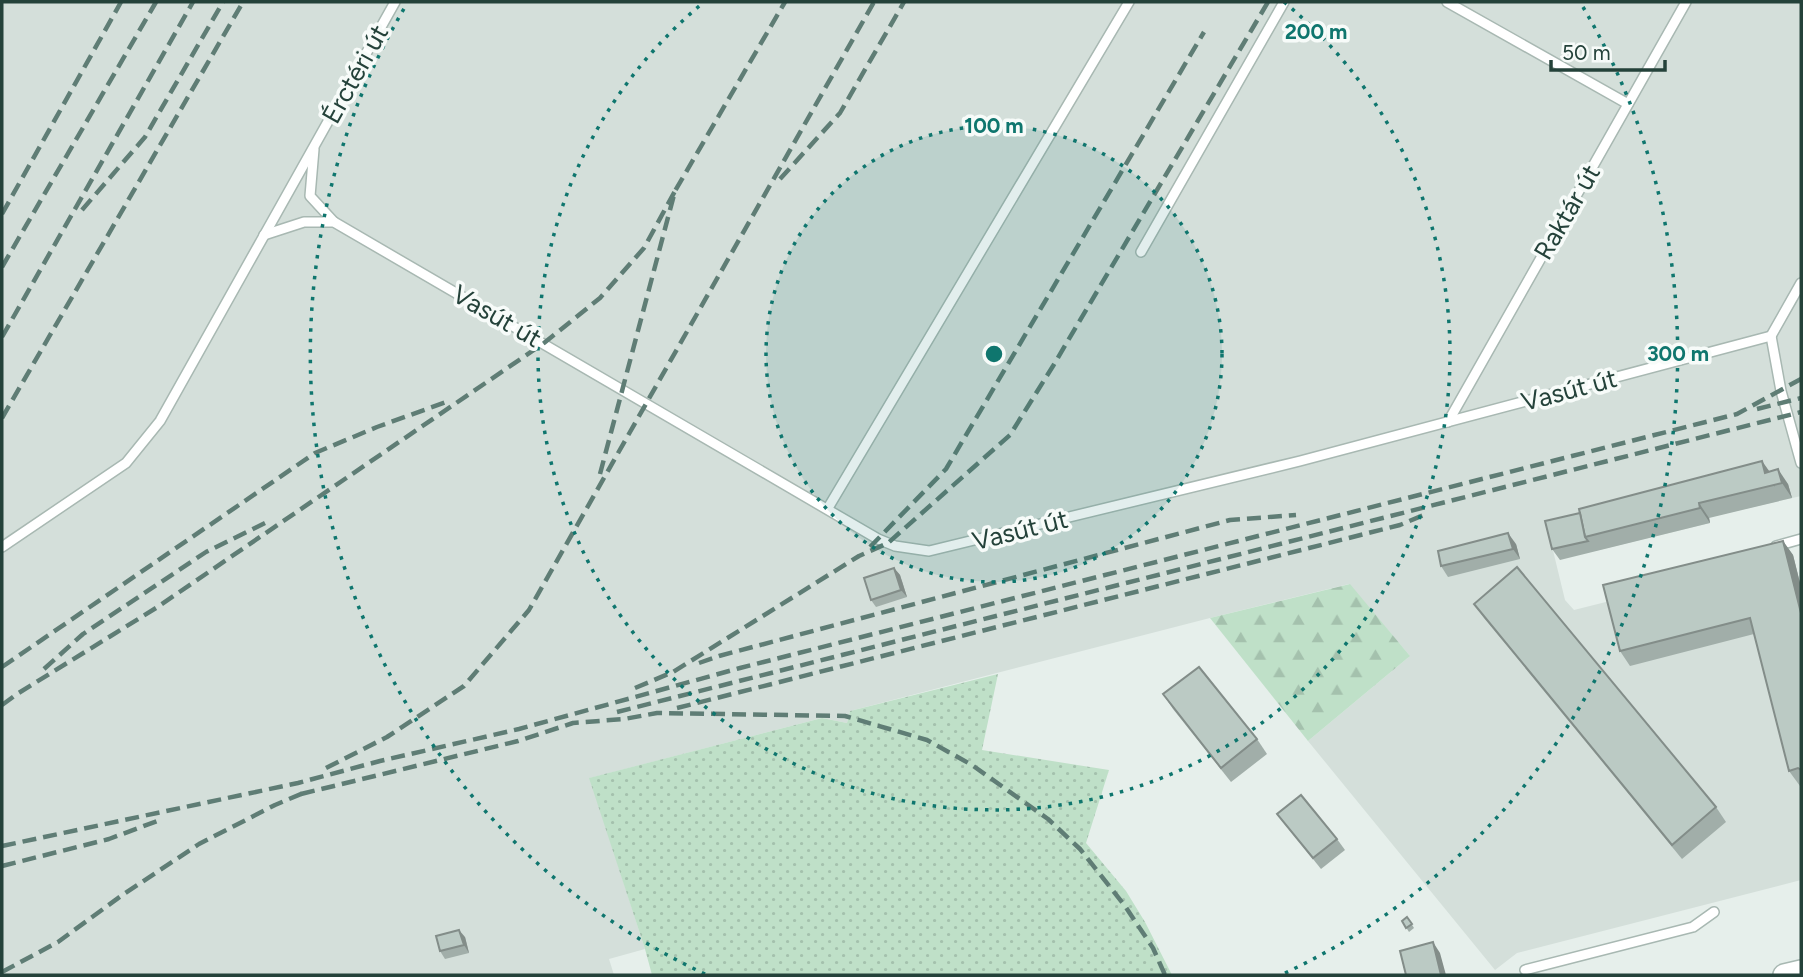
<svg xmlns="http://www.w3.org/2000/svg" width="1803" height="977" font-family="Figtree,sans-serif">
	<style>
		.built { fill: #d4dfda }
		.green { fill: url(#green-dots) }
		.forest { fill: url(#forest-firs) }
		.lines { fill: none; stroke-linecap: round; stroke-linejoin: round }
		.service-casing { stroke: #a8b8b2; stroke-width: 12 }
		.tertiary-casing { stroke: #a8b8b2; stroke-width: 24 }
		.service { stroke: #fff; stroke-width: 9 }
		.tertiary { stroke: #fff; stroke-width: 21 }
		.rail { stroke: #5f7d75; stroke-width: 4.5; stroke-dasharray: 14 7; stroke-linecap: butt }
		.wall { fill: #a1aea9 }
		.shaded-wall { fill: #838d89 }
		.building { fill: #bbcac4; stroke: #838d89; stroke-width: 2 }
		.ring { fill: none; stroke: #0f766e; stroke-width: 3.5; stroke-dasharray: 3.5 7 }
		.labels { text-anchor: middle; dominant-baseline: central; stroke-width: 7; stroke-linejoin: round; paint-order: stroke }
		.street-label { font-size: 26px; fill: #24423a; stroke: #f7fbf9 }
		.centre { fill: #0f766e; stroke: #f7fbf9; stroke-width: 3.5 }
		.ring-label { font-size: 21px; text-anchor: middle; font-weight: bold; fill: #0f766e; stroke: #f7fbf9; stroke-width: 7; stroke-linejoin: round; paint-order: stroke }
	</style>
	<defs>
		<pattern id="green-dots" width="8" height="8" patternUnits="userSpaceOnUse" patternTransform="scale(1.75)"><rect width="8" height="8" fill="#bfe0c8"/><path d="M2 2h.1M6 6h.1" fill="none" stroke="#a4c1ad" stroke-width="1.8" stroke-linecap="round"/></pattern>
		<pattern id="forest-firs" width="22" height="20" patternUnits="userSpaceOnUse" patternTransform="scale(1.75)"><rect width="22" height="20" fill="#bfe0c8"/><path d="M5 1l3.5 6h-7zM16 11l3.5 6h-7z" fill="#a4c1ad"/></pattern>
	</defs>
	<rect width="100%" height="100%" fill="#e6efeb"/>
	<polygon class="built" points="2,2 1801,2 1801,496 1710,517 1710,523 1595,551 1589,523 1549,534 1565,600 1574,610 1793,555 1801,588 1801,880 1517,953 1495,970 1308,741 1410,656 1349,584 1210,618 850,711 847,723 822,718 590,778 645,949 609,959 614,975 2,975"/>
	<polygon class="green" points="998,674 982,750 1109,770 1086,843 1126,891 1145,922 1172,975 652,975 645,949 589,778 822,718 847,723 850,711"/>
	<polygon class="forest" points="1350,584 1410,656 1308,741 1210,618"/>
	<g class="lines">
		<defs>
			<g id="service">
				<polyline points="1447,2 1628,104"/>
				<polyline points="314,149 310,196 334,222"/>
				<polyline points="264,235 304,222 334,222 878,539 895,546 929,551 1300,461 1771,336"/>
				<polyline points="1141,252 1284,2"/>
				<polyline points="1771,336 1781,391 1801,463"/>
				<polyline points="1771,336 1801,283"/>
				<polyline points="1448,422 1686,2"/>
				<polyline points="828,508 1129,2"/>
				<polyline points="1776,546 1801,539"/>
				<polyline points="2,547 126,463 160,421 395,2"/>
				<polyline points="1525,970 1693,927 1714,912"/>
			</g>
			<polyline id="tertiary" points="1784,975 1801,971"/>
		</defs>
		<use href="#service" class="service-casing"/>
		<use href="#tertiary" class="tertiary-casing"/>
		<use href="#service" class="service"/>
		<use href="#tertiary" class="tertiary"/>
		<g class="rail">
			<polyline points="780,179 840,113 904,2"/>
			<polyline points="82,210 145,137 223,2"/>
			<polyline points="2,214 121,2"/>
			<polyline points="2,267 156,2"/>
			<polyline points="2,337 193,2"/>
			<polyline points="1757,409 1801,398"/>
			<polyline points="2,418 243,2"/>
			<polyline points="600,474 675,191 785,2"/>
			<polyline points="870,547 946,469 1204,32"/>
			<polyline points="699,663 719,656 1230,520 1296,515"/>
			<polyline points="2,667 315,453 377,427 446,402"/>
			<polyline points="44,669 83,634 206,552 265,523"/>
			<polyline points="635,688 673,672 859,556 888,543 1010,435 1053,366 1268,2"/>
			<polyline points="2,705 17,694 156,608 544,343 600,298 644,248 675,191"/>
			<polyline points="677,708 1400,525 1426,514"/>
			<polyline points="617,712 1801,412"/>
			<polyline points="326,768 387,737 464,686 529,610 874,2"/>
			<polyline points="301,794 518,741 573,723 624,719 657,713 845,716 927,740 972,765 1048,819 1080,849 1125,906 1153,948 1165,975"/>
			<polyline points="2,846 298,783 380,761 519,729 740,668 1737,414 1801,379"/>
			<polyline points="2,866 109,839 160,820"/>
			<polyline points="2,972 58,942 121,896 199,844 275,805 308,791"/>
		</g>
	</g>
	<g class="wall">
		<polygon points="1762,461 1769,472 1788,484 1792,498 1709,518 1710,523 1560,560 1552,549 1580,513"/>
		<polygon points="1783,541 1793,555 1801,587 1801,785 1800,786 1789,771 1754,634 1630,666 1620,651"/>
		<polygon points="1516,544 1520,559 1448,577 1441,566"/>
		<polygon points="894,568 900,575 907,597 876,607 871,600"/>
		<polygon points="1474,604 1716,807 1726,822 1682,859 1484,618"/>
		<polygon points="1163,694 1257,739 1267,754 1231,782 1173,709"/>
		<polygon points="1277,814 1337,839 1345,850 1321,869"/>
		<polygon points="1407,917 1414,928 1409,932 1402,921"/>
		<polygon points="465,937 469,953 445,959 440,951"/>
	</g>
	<g class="shaded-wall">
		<polygon points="1762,461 1772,475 1775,487 1765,473"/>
		<polygon points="1778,469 1788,484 1792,498 1782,483"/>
		<polygon points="1699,503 1709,518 1710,523 1700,508"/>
		<polygon points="1508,533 1516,544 1520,559 1513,549"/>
		<polygon points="1783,541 1793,555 1801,587 1801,613"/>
		<polygon points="894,568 900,575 907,597 901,590"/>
		<polygon points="459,930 465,937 469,953 464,945"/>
		<polygon points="1433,942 1440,953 1446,975 1441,975"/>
	</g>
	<g class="building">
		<polygon points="1762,461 1765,473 1778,469 1782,483 1699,503 1700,508 1585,537 1579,509"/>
		<polygon points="1580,513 1585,537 1588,541 1552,549 1545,521"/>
		<polygon points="1508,533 1513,549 1441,566 1438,551"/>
		<polygon points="1783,541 1801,613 1801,770 1798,768 1789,771 1750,618 1620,651 1603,585"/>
		<polygon points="1517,567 1716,807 1672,845 1474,604"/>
		<polygon points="894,568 901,590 871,600 864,578"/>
		<polygon points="1199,667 1257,739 1221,768 1163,694"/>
		<polygon points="1301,795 1337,839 1313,858 1277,814"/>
		<polygon points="1407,917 1412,924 1406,928 1402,921"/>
		<polygon points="459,930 464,945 440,951 436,936"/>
		<polygon points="1433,942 1441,975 1406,975 1400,951"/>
	</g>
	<circle cx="994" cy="354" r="228" fill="#0f766e" fill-opacity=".12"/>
	<g class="ring">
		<circle cx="994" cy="354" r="228"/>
		<path d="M1284 2A456 456 0 1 1 704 2"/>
		<path d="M705 974A684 684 0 0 1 405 7M1583 7A684 684 0 0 1 1283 974"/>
	</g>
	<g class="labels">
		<g class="street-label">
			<text transform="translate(355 74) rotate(-61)">Érctéri út</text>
			<text transform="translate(1567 212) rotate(-60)">Raktár út</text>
			<text transform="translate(497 316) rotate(30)">Vasút út</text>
			<text transform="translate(1569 390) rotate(-15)">Vasút út</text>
			<text transform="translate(1020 530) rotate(-14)">Vasút út</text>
		</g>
	</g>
	<circle cx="994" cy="354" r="10" class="centre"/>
	<g class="ring-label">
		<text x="1316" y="39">200 m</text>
		<text x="994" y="133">100 m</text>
		<text x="1678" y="361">300 m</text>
	</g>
	<rect width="1803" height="977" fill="none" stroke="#24423a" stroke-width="7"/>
	<path d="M1551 60v10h114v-10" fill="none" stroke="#24423a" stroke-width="3.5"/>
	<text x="1562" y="60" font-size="21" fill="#24423a" stroke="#f7fbf9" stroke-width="5" paint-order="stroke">50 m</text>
</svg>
